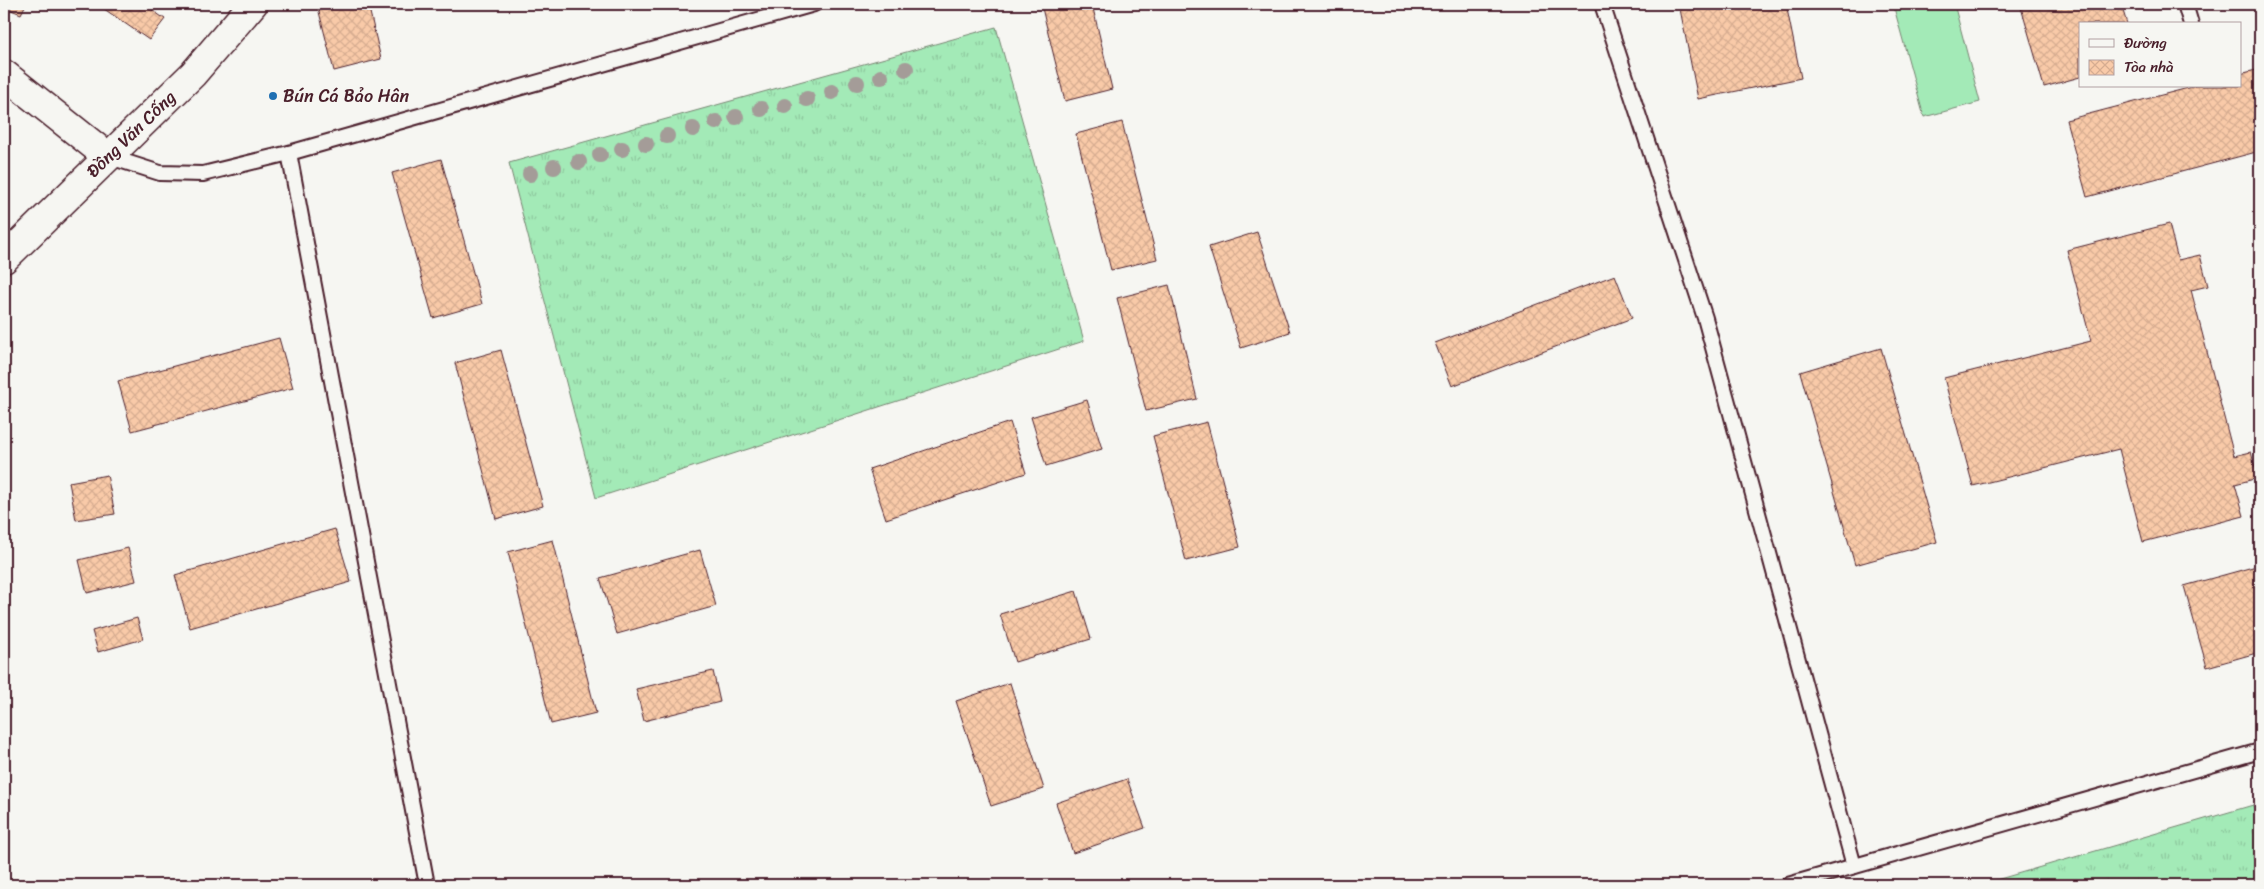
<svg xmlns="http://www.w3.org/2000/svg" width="2264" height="889" font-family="Sriracha,sans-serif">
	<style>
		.grass { fill: url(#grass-tufts); stroke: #768471 }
		.pitch { fill: #a3eab7; stroke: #768471 }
		.building { fill: url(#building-cross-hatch); stroke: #4a1f2b }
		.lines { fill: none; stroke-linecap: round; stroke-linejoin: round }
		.service-casing { stroke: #4a1f2b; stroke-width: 18 }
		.tertiary-casing { stroke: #4a1f2b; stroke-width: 31 }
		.service { stroke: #f6f6f2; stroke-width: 14 }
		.tertiary { stroke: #f6f6f2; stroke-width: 28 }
		.tree { fill: #a49c98 }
		.poi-dot { fill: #1f6fb2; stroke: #f6f6f2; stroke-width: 2 }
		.labels { text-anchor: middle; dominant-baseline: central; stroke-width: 4; stroke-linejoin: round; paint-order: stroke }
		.poi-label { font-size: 18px; fill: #4a1f2b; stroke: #f6f6f2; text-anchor: start }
		.street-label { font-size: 18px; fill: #4a1f2b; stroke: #f6f6f2 }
	</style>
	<defs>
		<pattern id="grass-tufts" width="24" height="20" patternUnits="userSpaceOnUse" patternTransform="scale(1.25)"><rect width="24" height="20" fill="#a3eab7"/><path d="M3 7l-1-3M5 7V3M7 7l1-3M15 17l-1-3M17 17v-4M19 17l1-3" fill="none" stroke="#8ec89e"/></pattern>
		<pattern id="building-cross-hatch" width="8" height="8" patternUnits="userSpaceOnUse" patternTransform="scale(1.25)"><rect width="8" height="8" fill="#f9caa8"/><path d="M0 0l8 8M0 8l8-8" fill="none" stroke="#d7ad91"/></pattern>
	</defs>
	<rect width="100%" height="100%" fill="#f6f6f2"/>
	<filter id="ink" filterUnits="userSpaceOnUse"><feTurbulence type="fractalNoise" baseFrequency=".02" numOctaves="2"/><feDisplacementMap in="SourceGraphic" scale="10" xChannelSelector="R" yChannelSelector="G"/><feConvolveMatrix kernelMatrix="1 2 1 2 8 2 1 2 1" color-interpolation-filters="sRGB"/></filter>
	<g filter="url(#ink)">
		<g class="grass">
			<polygon points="996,27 1084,341 596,498 509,163"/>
			<polygon points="2260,803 2260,885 1979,885"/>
		</g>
		<polygon class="pitch" points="1893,4 1954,4 1980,102 1924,117"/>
		<g class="building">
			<polygon points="4,4 26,4 21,14 4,7"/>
			<polygon points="97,4 143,4 165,19 149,40"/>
			<polygon points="317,4 368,4 381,59 334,71"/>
			<polygon points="1041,4 1092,4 1112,89 1065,101"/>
			<polygon points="1679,4 1786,4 1801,78 1698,99"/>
			<polygon points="2020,4 2121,4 2127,24 2080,24 2080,77 2044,87"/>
			<polygon points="2260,69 2260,151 2087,197 2066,120 2196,86 2240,86 2240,74"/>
			<polygon points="1122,122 1157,259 1111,270 1076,134"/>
			<polygon points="441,159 482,304 433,318 392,173"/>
			<polygon points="2169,224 2178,260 2200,255 2208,286 2191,290 2234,456 2251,452 2258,478 2235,484 2244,516 2143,542 2119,449 1973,486 1944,378 2091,341 2067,250"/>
			<polygon points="1257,232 1290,332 1241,348 1209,247"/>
			<polygon points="1615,275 1632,318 1452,386 1435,343"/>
			<polygon points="1169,285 1197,399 1146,411 1117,298"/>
			<polygon points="279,338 293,388 132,431 118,381"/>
			<polygon points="1881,348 1937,542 1855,565 1800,372"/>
			<polygon points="501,350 543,506 496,519 455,363"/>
			<polygon points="1087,400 1102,449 1046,466 1031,417"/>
			<polygon points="1010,422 1026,473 886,519 869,469"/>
			<polygon points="1207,422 1240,547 1186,561 1153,436"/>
			<polygon points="107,475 115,514 76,520 69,482"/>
			<polygon points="335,529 351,582 190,628 175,575"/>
			<polygon points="553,540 596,713 551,724 508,552"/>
			<polygon points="128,548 136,581 87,593 79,560"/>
			<polygon points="700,550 716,606 617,634 600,578"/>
			<polygon points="2260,565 2260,652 2207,667 2184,586"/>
			<polygon points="1076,591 1091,639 1015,662 1000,614"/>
			<polygon points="137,618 143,639 98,652 92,631"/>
			<polygon points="713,671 720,702 644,721 636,689"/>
			<polygon points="1010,683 1044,789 991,806 956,701"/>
			<polygon points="1127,779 1145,828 1073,853 1056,803"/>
		</g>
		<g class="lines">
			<defs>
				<g id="service">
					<polyline points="1602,4 1705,318 1854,866"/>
					<polyline points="2185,4 2191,24"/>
					<polyline points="289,153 427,885"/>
					<polyline points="107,156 160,173 203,174 289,153 814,4"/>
					<polyline points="1788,885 2260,751"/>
				</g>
				<g id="tertiary">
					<polyline points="4,74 107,156"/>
					<polyline points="4,259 193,74 253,4"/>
				</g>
			</defs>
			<use href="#service" class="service-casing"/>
			<use href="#tertiary" class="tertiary-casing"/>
			<use href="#service" class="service"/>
			<use href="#tertiary" class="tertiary"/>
		</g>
		<g class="tree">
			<circle cx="906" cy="69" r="8"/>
			<circle cx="881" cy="77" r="8"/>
			<circle cx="857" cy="83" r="8"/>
			<circle cx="832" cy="92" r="8"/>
			<circle cx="807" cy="99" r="8"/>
			<circle cx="785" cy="106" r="8"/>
			<circle cx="761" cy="109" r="8"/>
			<circle cx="736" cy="117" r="8"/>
			<circle cx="716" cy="122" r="8"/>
			<circle cx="693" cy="129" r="8"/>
			<circle cx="667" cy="136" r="8"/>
			<circle cx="646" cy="144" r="8"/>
			<circle cx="622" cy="149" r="8"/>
			<circle cx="600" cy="155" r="8"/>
			<circle cx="579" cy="162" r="8"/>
			<circle cx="554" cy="167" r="8"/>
			<circle cx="530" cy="174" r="8"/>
		</g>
	</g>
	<circle class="poi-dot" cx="273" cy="96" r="5"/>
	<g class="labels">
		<g class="poi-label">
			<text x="283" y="96">Bún Cá Bảo Hân</text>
		</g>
		<g class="street-label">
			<text transform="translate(131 134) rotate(-44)">Đồng Văn Cống</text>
		</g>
	</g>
	<rect width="2264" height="889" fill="none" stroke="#f6f6f2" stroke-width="20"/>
	<rect x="10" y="10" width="2244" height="869" fill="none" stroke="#4a1f2b" stroke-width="2" filter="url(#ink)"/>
	<rect x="2079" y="22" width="162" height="65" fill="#f6f6f2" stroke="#b1a0a2"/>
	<rect x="2089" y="39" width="25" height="8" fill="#f6f6f2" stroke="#b1a0a2"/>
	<text x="2124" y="48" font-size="15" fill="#4a1f2b">Đường</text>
	<rect x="2089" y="60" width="25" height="15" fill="url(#building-cross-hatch)" stroke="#b1a0a2"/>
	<text x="2124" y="72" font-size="15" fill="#4a1f2b">Tòa nhà</text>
</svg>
